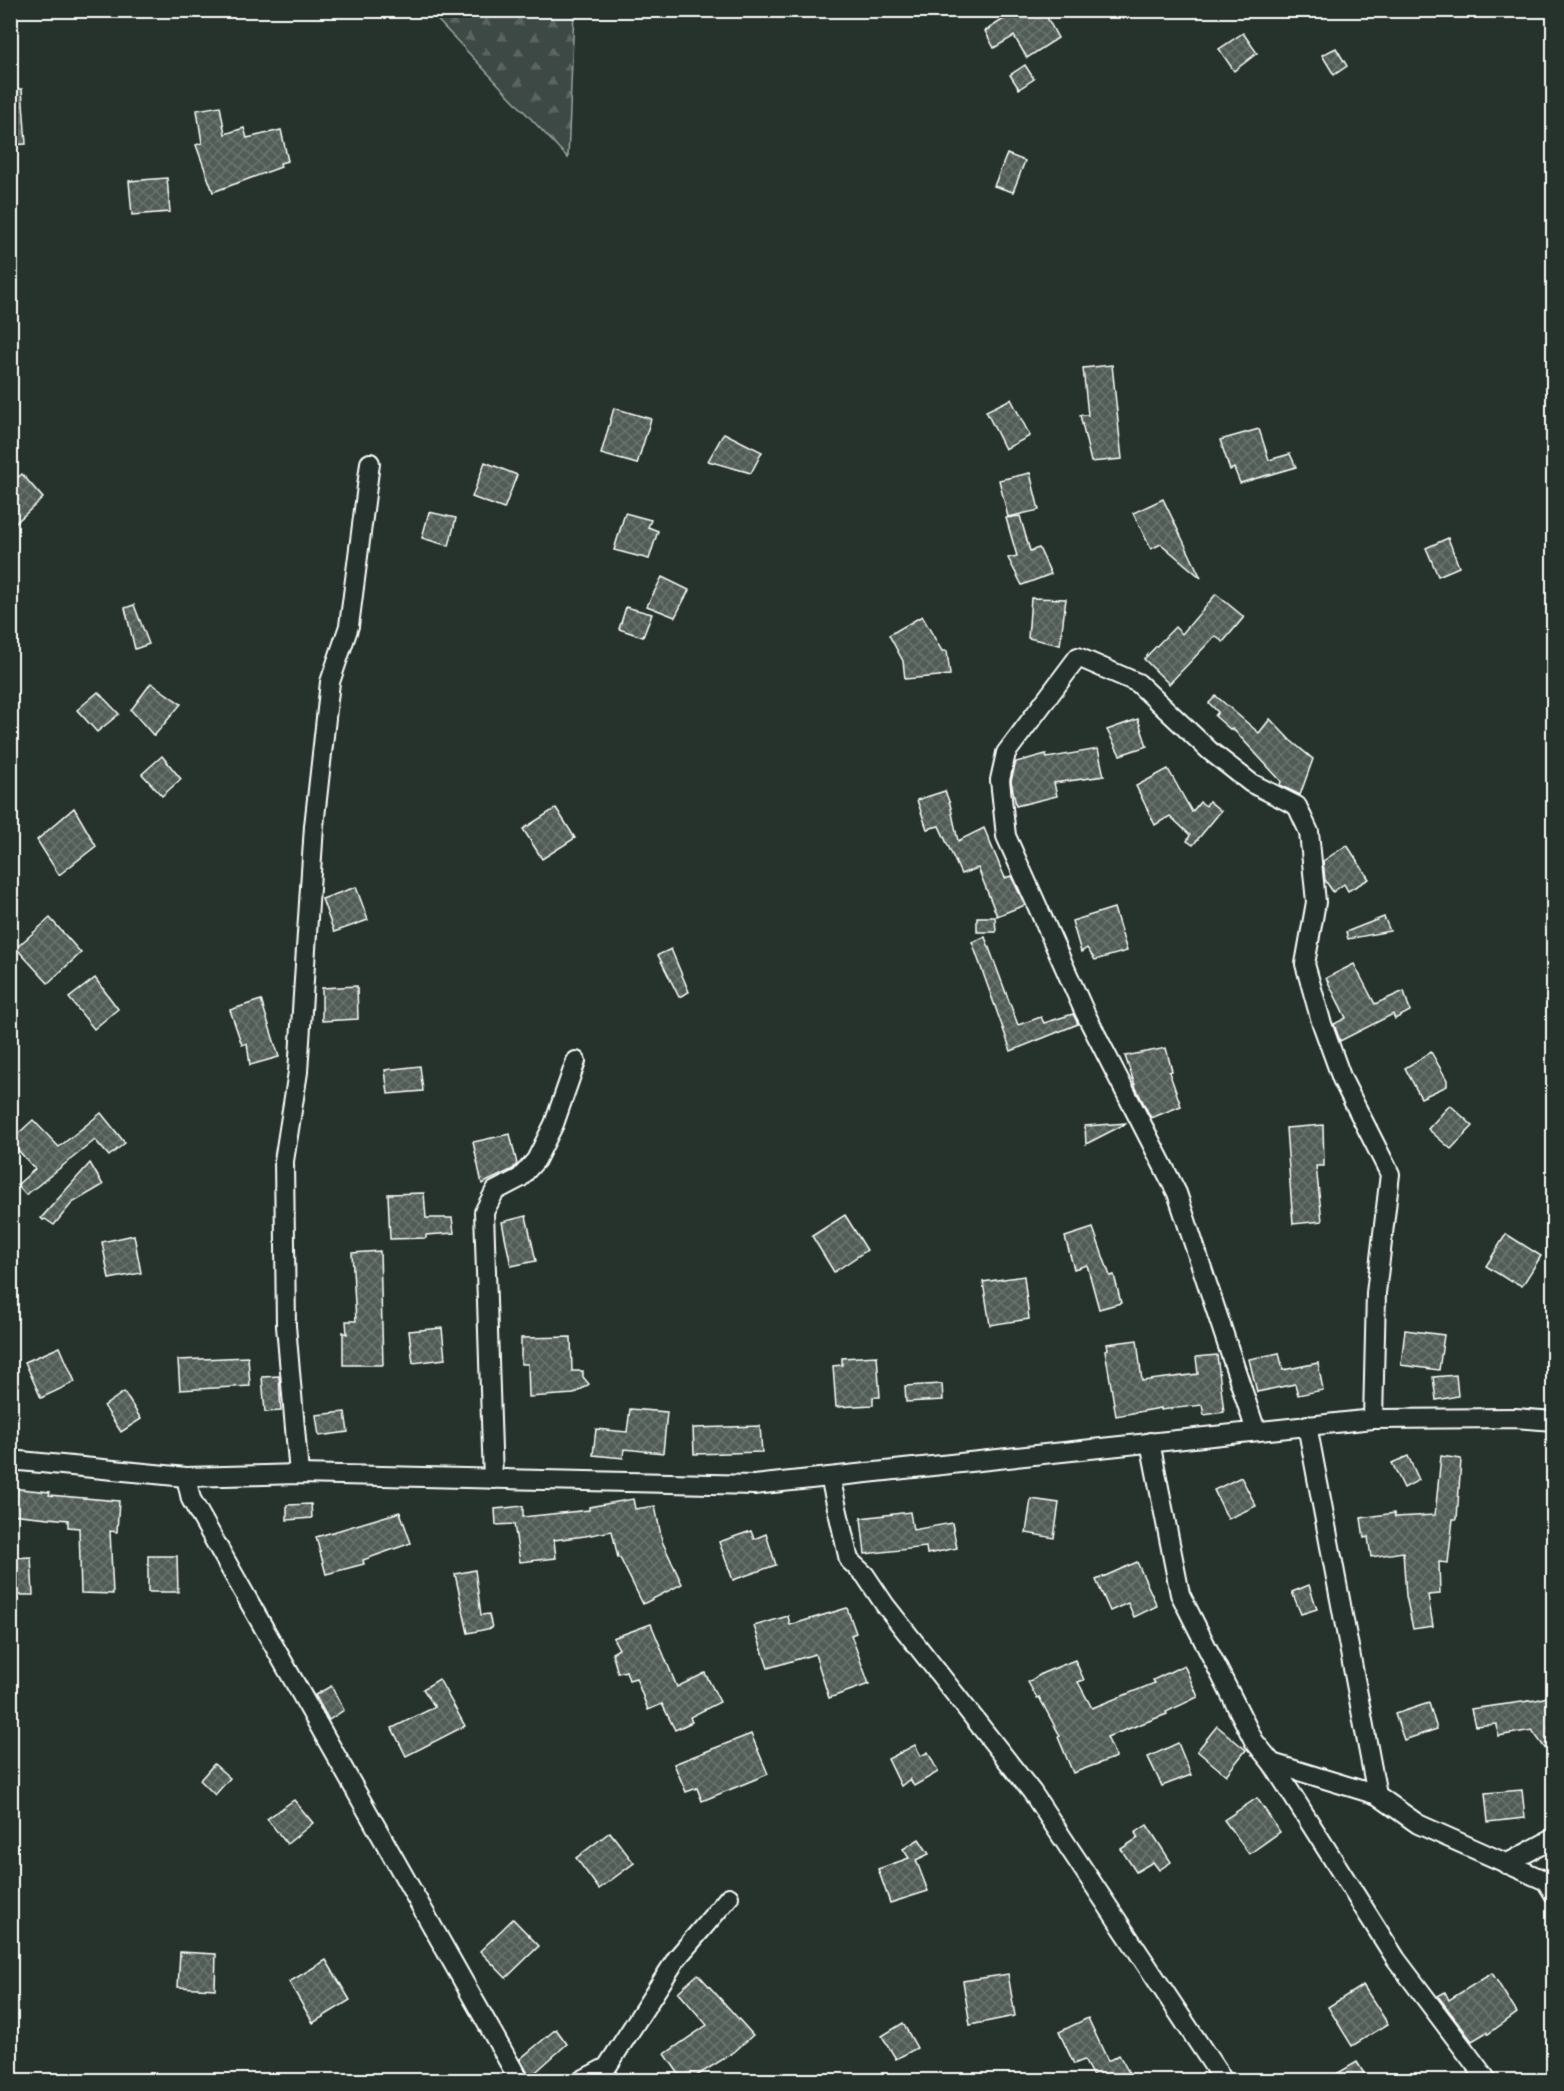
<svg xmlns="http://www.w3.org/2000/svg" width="1564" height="2091" font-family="'Comic Neue',sans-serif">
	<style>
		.forest { fill: url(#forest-firs); stroke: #9ea4a2; stroke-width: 1.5 }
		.building { fill: url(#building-cross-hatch); stroke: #fff; stroke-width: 1.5 }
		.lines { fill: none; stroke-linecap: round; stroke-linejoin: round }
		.minor-casing { stroke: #fff; stroke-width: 22 }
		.minor { stroke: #26332d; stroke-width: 18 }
	</style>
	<defs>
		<pattern id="forest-firs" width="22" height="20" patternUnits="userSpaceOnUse" patternTransform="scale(1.5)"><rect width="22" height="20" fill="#3e4944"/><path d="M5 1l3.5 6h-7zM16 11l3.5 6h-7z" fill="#5b6460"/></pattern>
		<pattern id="building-cross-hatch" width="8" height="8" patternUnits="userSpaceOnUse" patternTransform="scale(1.5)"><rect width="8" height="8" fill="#515c57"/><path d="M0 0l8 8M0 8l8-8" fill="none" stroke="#6b7470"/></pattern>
	</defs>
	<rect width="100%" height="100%" fill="#26332d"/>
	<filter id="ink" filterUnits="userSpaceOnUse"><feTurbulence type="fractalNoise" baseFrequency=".0167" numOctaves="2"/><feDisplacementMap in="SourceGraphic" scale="12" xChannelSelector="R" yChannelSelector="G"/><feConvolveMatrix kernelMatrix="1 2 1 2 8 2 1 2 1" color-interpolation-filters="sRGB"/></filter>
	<g filter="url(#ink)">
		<polygon class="forest" points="429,11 574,11 568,158"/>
		<g class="building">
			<polygon points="1010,10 1043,10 1058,38 1027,58 1014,36 994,48 985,31 1004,19 1001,15"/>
			<polygon points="1243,33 1257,53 1234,71 1219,49"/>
			<polygon points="1336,48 1347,66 1334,75 1322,55"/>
			<polygon points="1025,65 1034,79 1019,89 1010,75"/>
			<polygon points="10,89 22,89 26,144 10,145"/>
			<polygon points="220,106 225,134 244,128 247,138 281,130 288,161 280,163 281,167 213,192 196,145 202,143 197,110"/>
			<polygon points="1007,154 1025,161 1013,192 994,186"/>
			<polygon points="167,178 170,212 132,215 129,181"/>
			<polygon points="1112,365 1122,459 1091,462 1080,415 1088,415 1083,368"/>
			<polygon points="1011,399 1030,436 1005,449 986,411"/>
			<polygon points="614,408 651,419 637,464 601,454"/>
			<polygon points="1259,429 1269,460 1290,454 1296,467 1240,483 1234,468 1230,470 1220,440"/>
			<polygon points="724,433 762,452 751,473 708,461"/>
			<polygon points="485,462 517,475 504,509 472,497"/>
			<polygon points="1030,473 1039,510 1008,517 999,480"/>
			<polygon points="22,474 43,498 10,528 10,484"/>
			<polygon points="1163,499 1201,578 1161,544 1151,549 1133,513"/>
			<polygon points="429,512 456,518 449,546 422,538"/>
			<polygon points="625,513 651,520 648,527 658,531 649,559 614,550"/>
			<polygon points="1020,516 1030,551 1039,548 1051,574 1022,585 1008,558 1017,556 1006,518"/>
			<polygon points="1448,538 1459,567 1438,576 1426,548"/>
			<polygon points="662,577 689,590 675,617 647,606"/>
			<polygon points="1216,594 1244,617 1223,642 1215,636 1169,684 1144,659 1175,627 1182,634"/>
			<polygon points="1031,598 1066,599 1060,645 1028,638"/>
			<polygon points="134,605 149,644 135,649 125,608"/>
			<polygon points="626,607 652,614 643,637 619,629"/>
			<polygon points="922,616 942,651 947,651 950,675 905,679 903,661 889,635"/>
			<polygon points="151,683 181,704 154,736 131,710"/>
			<polygon points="98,692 119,714 97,732 77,710"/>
			<polygon points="1216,696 1259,733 1270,719 1290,740 1313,759 1300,795 1280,785 1281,781 1232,728 1231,730 1215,716 1218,712 1209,703"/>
			<polygon points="1138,719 1147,746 1120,755 1107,730"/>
			<polygon points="1098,749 1104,776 1054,783 1057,796 1016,806 1011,781 1016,762 1046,754 1047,758"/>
			<polygon points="162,756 181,779 162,796 142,774"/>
			<polygon points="1168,769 1192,812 1200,802 1206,806 1209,801 1221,811 1193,845 1187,841 1190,835 1170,816 1155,825 1136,786"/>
			<polygon points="945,791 950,804 958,841 984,828 1005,878 1011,876 1025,905 997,916 978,868 961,874 939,826 927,829 917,800"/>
			<polygon points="74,808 96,846 59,875 37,840"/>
			<polygon points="556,808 575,838 542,859 523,829"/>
			<polygon points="1347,845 1369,879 1348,891 1344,884 1333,892 1325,880 1323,861"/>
			<polygon points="356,887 368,920 334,932 322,899"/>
			<polygon points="1114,908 1127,951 1095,960 1087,948 1081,952 1072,921"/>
			<polygon points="977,917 995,917 996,932 977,932"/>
			<polygon points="1384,917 1390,931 1348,939 1346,932"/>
			<polygon points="50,918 81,953 48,983 16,948"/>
			<polygon points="985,937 1018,1025 1041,1017 1044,1023 1073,1014 1078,1024 1011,1051 972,942"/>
			<polygon points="671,949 689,992 679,997 658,955"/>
			<polygon points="1354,964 1375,1004 1404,991 1410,1011 1395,1019 1393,1014 1340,1041 1334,1024 1346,1018 1326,978"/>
			<polygon points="95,978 118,1009 94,1029 69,998"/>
			<polygon points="357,986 358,1019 322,1021 322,988"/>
			<polygon points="261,1000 279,1057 250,1065 247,1043 242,1045 230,1010"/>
			<polygon points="1166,1048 1172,1071 1169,1072 1181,1106 1151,1118 1136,1088 1125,1056"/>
			<polygon points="1431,1052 1447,1080 1447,1086 1421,1098 1405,1068"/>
			<polygon points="420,1066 423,1091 388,1094 385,1070"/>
			<polygon points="1450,1105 1473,1126 1451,1149 1428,1129"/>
			<polygon points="101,1113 125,1143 109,1156 95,1140 26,1195 17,1185 35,1169 10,1141 33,1120 59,1147"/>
			<polygon points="1127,1123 1086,1144 1085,1126"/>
			<polygon points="1323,1125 1324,1166 1316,1166 1322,1221 1293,1224 1286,1128"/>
			<polygon points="510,1134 517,1164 513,1169 482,1184 473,1142"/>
			<polygon points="90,1163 103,1185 72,1203 54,1225 45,1219 43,1220 41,1218"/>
			<polygon points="424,1193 426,1218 452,1218 454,1233 426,1235 426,1238 390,1239 388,1194"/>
			<polygon points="845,1215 867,1250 834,1272 812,1236"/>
			<polygon points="526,1216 536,1261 511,1266 502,1222"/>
			<polygon points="1093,1228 1110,1276 1114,1275 1121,1303 1099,1309 1087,1265 1074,1269 1065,1237"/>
			<polygon points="1506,1234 1541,1256 1522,1286 1511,1280 1511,1282 1486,1266"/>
			<polygon points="134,1235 141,1273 109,1279 102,1242"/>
			<polygon points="380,1251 383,1365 343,1365 343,1332 347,1334 346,1321 356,1321 352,1253"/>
			<polygon points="1024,1276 1029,1319 990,1325 983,1282"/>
			<polygon points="442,1328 445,1359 413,1363 409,1331"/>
			<polygon points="1405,1330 1444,1335 1439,1370 1401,1365"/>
			<polygon points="571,1337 572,1371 583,1371 583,1377 589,1384 574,1394 529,1397 528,1364 521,1364 521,1338"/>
			<polygon points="1137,1340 1142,1381 1198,1374 1196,1357 1217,1355 1224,1412 1204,1415 1202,1405 1161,1410 1161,1408 1116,1416 1105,1350 1108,1349 1107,1344"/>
			<polygon points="60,1347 75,1382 41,1398 25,1362"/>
			<polygon points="1279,1353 1283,1370 1318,1363 1323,1390 1298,1395 1295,1384 1257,1392 1249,1359"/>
			<polygon points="877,1356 880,1397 873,1397 873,1405 836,1407 833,1366 842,1365 842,1358"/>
			<polygon points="248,1357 250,1386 180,1390 178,1360"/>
			<polygon points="1456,1375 1458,1396 1436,1400 1433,1377"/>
			<polygon points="279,1376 281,1411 265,1412 262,1377"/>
			<polygon points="942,1384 943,1400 906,1402 905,1386"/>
			<polygon points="124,1392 141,1419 121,1432 104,1406"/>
			<polygon points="630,1409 667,1412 663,1453 624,1449 623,1458 593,1455 596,1429 627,1432"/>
			<polygon points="345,1412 348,1432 319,1436 316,1415"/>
			<polygon points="760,1426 762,1452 694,1454 693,1428"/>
			<polygon points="1408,1456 1419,1480 1404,1488 1392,1463"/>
			<polygon points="1441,1456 1461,1459 1457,1519 1453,1519 1448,1563 1439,1562 1440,1594 1428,1595 1433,1626 1413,1629 1406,1596 1403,1552 1371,1557 1368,1537 1364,1538 1361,1518 1394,1513 1395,1517 1435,1515"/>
			<polygon points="1241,1477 1256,1506 1228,1519 1214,1490"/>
			<polygon points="10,1488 50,1492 49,1495 119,1501 117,1532 110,1531 113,1594 81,1593 79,1528 68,1527 68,1520 10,1514"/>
			<polygon points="633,1499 635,1509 655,1506 662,1541 682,1584 643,1604 620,1558 618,1558 612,1531 585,1536 554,1540 556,1558 520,1562 514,1524 496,1525 495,1509 523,1506 523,1517 589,1510 589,1507"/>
			<polygon points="1031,1499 1059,1503 1054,1538 1026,1533"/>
			<polygon points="311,1504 312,1518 287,1520 287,1505"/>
			<polygon points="400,1512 411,1543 363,1560 364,1564 326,1574 316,1537"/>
			<polygon points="910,1512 913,1530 952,1523 957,1548 927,1554 926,1547 865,1554 861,1518"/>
			<polygon points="751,1531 754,1539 766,1534 776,1565 733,1580 719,1542"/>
			<polygon points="148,1556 177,1556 178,1592 148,1592"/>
			<polygon points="31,1557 33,1595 10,1595 10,1558"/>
			<polygon points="1137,1562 1157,1606 1134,1617 1128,1603 1110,1611 1096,1580"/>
			<polygon points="475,1570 481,1615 489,1614 492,1628 468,1633 455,1574"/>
			<polygon points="1309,1585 1317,1609 1301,1614 1292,1592"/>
			<polygon points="847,1608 856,1633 851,1635 869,1684 829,1698 815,1654 768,1668 754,1626 788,1616 790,1625"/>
			<polygon points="651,1624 677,1687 705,1673 720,1702 690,1717 692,1722 675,1730 662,1704 648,1710 636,1678 629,1680 626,1671 618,1673 612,1653 619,1649 613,1638"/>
			<polygon points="1075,1660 1084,1680 1078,1682 1092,1708 1155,1683 1153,1680 1184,1665 1198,1697 1166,1712 1167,1714 1107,1737 1116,1757 1073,1773 1058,1737 1060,1736 1039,1697 1037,1698 1028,1682 1043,1673"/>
			<polygon points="439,1679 465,1726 406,1756 392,1728 435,1707 423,1689"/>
			<polygon points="331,1686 344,1710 329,1720 315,1695"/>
			<polygon points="1554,1695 1554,1761 1532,1730 1498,1736 1497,1724 1475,1726 1471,1709 1536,1700"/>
			<polygon points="1429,1703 1437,1729 1404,1740 1395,1714"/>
			<polygon points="1217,1726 1246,1750 1226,1775 1197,1751"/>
			<polygon points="751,1734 768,1774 702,1801 697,1788 686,1792 674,1764"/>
			<polygon points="1178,1743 1191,1775 1162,1786 1148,1757"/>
			<polygon points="915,1745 921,1756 928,1752 938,1772 914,1786 910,1779 901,1786 888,1759"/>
			<polygon points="214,1764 230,1778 215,1795 200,1780"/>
			<polygon points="1522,1790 1525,1818 1488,1822 1485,1793"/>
			<polygon points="1257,1798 1280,1832 1249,1854 1224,1820"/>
			<polygon points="294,1800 313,1823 287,1844 267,1819"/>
			<polygon points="1147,1825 1171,1862 1159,1870 1153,1862 1136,1872 1121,1849 1138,1838 1135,1833"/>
			<polygon points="610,1832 634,1863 599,1889 576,1858"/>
			<polygon points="919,1839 929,1854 916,1860 928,1891 890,1903 878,1869 909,1858 903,1849"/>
			<polygon points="513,1919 539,1946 506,1978 480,1951"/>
			<polygon points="180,1952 216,1954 215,1989 178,1987"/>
			<polygon points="326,1960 350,2000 313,2023 289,1982"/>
			<polygon points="1492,1973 1517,2013 1488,2034 1487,2032 1472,2041 1438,1996 1445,1992 1449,2000"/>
			<polygon points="698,1974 753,2035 733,2053 690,2080 683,2080 665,2054 707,2025 678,1992"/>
			<polygon points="1008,1974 1015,2016 970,2025 963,1981"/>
			<polygon points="1363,1985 1388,2024 1352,2046 1328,2007"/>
			<polygon points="1088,2018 1108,2061 1119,2055 1133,2080 1095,2080 1084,2060 1074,2064 1059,2032"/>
			<polygon points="903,2023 917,2048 896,2059 882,2036"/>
			<polygon points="556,2029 567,2044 530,2077 520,2059"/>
			<polygon points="1357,2062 1368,2080 1326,2080"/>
		</g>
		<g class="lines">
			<defs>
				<g id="minor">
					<polyline points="1307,1425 1377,1795"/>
					<polyline points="1256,1431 1177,1193 1085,1013 1006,836 1000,780 1006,753 1078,657 1138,683 1210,751 1251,783 1297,806 1309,832 1316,902 1305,964 1321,1021 1342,1079 1390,1174 1376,1293 1373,1419"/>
					<polyline points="1150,1442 1180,1594 1254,1741 1272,1763 1396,1959 1487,2080"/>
					<polyline points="10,1460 186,1477 299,1474 754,1485 1373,1419 1515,1418 1554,1421"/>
					<polyline points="299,1474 286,1326 284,1161 298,1072 314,826 330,682 349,626 370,463"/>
					<polyline points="186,1477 191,1499 519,2080"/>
					<polyline points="830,1477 849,1560 865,1575 885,1605 1032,1792 1223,2080"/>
					<polyline points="493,1479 484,1212 495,1191 520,1178 536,1160 554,1124 576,1061"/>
					<polyline points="1272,1763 1377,1795 1418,1824 1546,1881 1554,1894"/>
					<polyline points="1506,1864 1554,1838"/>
					<polyline points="582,2080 607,2067 677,1958 729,1897"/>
				</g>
			</defs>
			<use href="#minor" class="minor-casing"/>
			<use href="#minor" class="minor"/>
		</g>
	</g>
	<rect width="1564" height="2091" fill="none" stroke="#26332d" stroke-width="36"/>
	<rect x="18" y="18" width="1528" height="2055" fill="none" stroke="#fff" stroke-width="2" filter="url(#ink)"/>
</svg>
